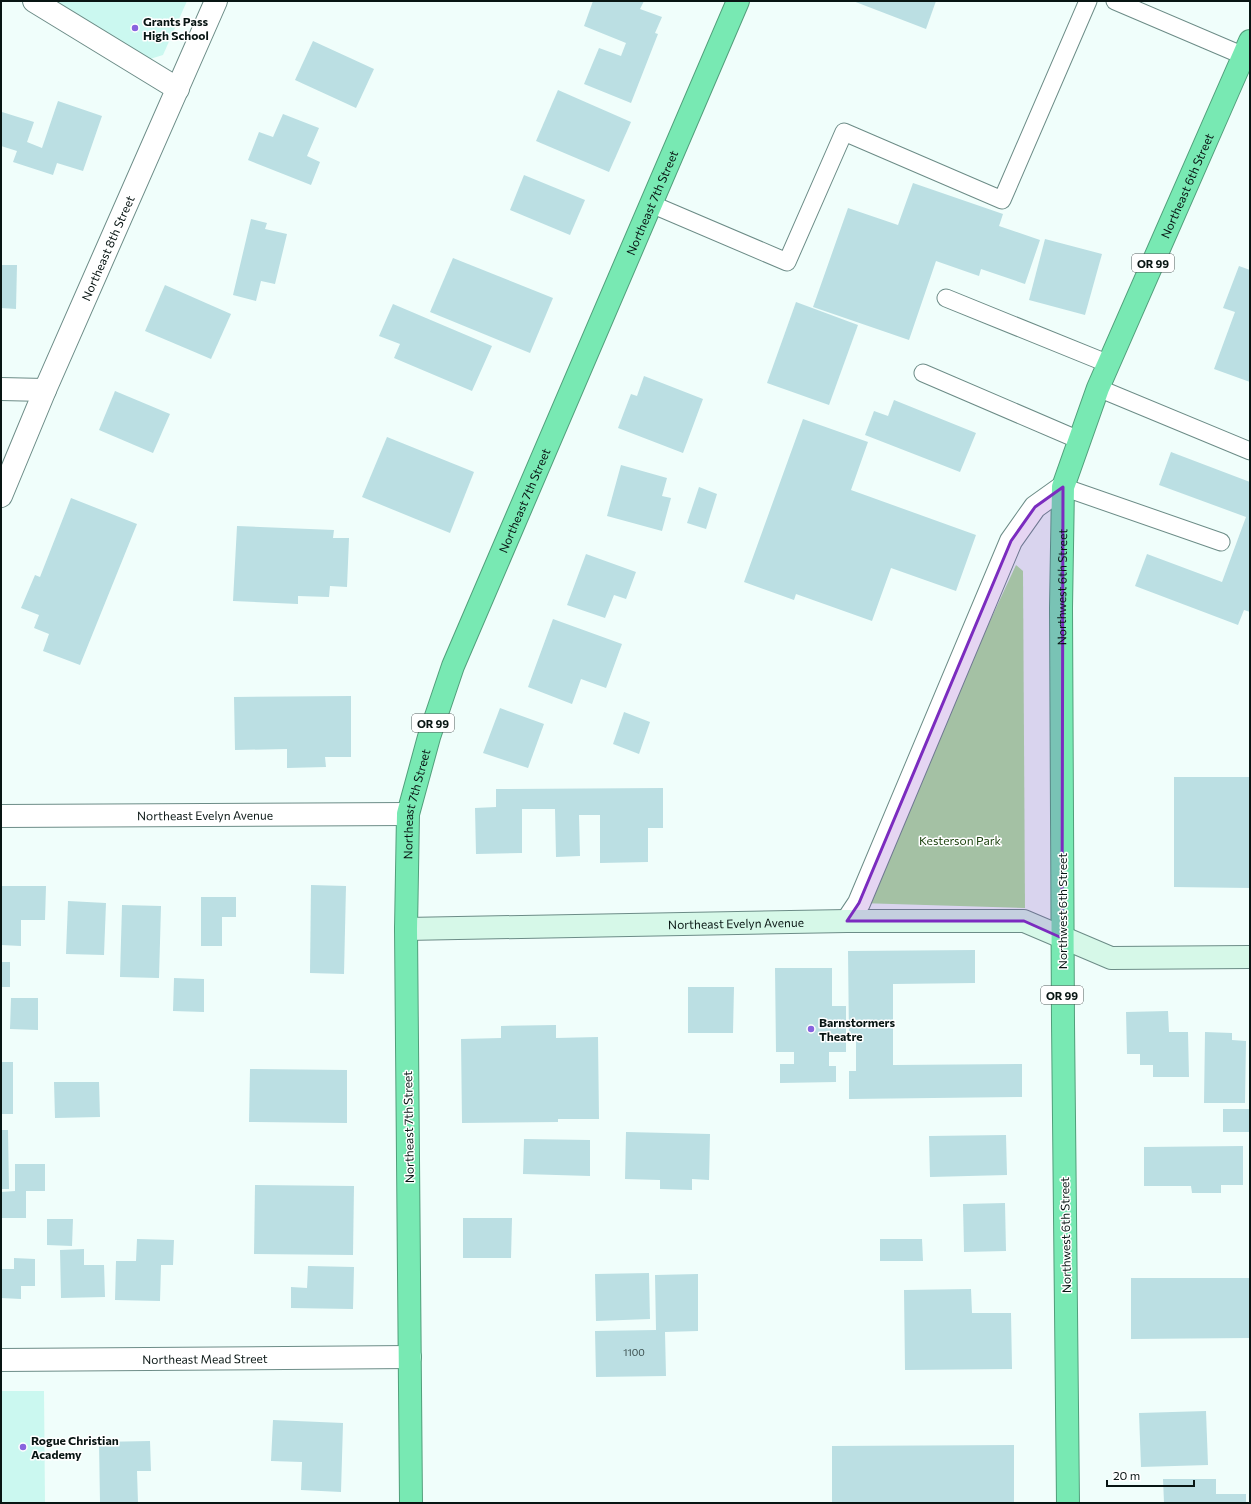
<svg xmlns="http://www.w3.org/2000/svg" width="1251" height="1504" font-family="Commissioner,sans-serif">
	<style>
		.built { fill: #cbf8f0 }
		.green { fill: #aee69e }
		.building { fill: #bbdfe3 }
		.lines { fill: none; stroke-linecap: round; stroke-linejoin: round }
		.lane-casing { stroke: #6c8c87; stroke-width: 19 }
		.street-casing { stroke: #6c8c87; stroke-width: 24 }
		.secondary-casing { stroke: #6c8c87; stroke-width: 24 }
		.highway-casing { stroke: #519f7b; stroke-width: 24 }
		.lane { stroke: #fff; stroke-width: 17 }
		.street { stroke: #fff; stroke-width: 22 }
		.secondary { stroke: #d6f8e8; stroke-width: 22 }
		.highway { stroke: #78e9b3; stroke-width: 22 }
		.marked { fill: #7b2cbf; fill-opacity: 0.2; stroke: #7b2cbf; stroke-width: 3; stroke-linejoin: round }
		.poi-dot { fill: #8863de; stroke: #fff; stroke-width: 1.5 }
		.labels { text-anchor: middle; dominant-baseline: central; stroke-width: 3; stroke-linejoin: round; paint-order: stroke }
		.number-label { font-size: 10px; fill: #354847 }
		.shield { fill: #fff; stroke: #525b5a; stroke-width: 1 }
		.shield-label { font-size: 11px; font-weight: bold; fill: #081513 }
		.poi-label { font-size: 12px; font-weight: bold; fill: #081513; stroke: #fff; text-anchor: start }
		.street-label { font-size: 12px; fill: #081513; stroke: #fff }
		.park-label { font-size: 12px; fill: #1d430f; stroke: #fff }
	</style>
	<rect width="100%" height="100%" fill="#f0fefb"/>
	<g class="built">
		<polygon points="52,1 187,1 163,55 150,59"/>
		<polygon points="1,1391 44,1391 45,1503 1,1503"/>
	</g>
	<polygon class="green" points="1016,565 1023,571 1025,908 859,903"/>
	<g class="building">
		<polygon points="593,1 644,1 640,9 662,17 655,33 658,34 631,103 584,84 599,48 621,56 626,43 584,26"/>
		<polygon points="853,1 936,1 926,29"/>
		<polygon points="313,41 374,69 356,108 295,80"/>
		<polygon points="558,90 631,122 609,172 536,141"/>
		<polygon points="58,101 102,116 83,171 57,163 53,175 13,162 17,151 1,146 2,112 34,122 27,142 42,148"/>
		<polygon points="283,114 319,128 307,156 320,162 311,185 248,160 259,132 273,137"/>
		<polygon points="524,175 585,200 570,235 510,210"/>
		<polygon points="913,183 1003,214 999,226 1040,240 1025,284 981,269 979,276 936,261 909,340 813,307 848,208 898,225"/>
		<polygon points="251,219 267,223 265,229 287,234 275,284 261,281 256,301 233,295"/>
		<polygon points="1045,239 1102,254 1085,315 1029,300"/>
		<polygon points="453,258 553,298 530,353 430,312"/>
		<polygon points="1,265 17,265 16,309 1,308"/>
		<polygon points="1239,266 1250,270 1250,382 1214,369 1235,312 1223,308"/>
		<polygon points="165,285 231,314 211,359 145,331"/>
		<polygon points="796,302 858,325 829,405 767,383"/>
		<polygon points="393,304 492,346 472,391 394,358 400,344 379,336"/>
		<polygon points="644,376 703,399 683,453 618,428 631,394 637,396"/>
		<polygon points="115,391 170,414 153,453 99,430"/>
		<polygon points="894,400 976,433 960,472 865,435 874,411 888,416"/>
		<polygon points="803,419 868,442 851,490 976,535 956,591 891,568 872,621 796,594 794,600 744,582"/>
		<polygon points="387,437 474,472 450,533 362,497"/>
		<polygon points="1171,452 1250,482 1250,612 1244,610 1238,625 1135,586 1147,554 1222,582 1246,517 1159,485"/>
		<polygon points="621,465 667,478 662,496 671,498 662,531 607,516"/>
		<polygon points="699,487 717,494 706,529 687,523"/>
		<polygon points="71,498 137,524 80,665 43,651 49,634 34,628 39,615 21,608 35,575 40,577"/>
		<polygon points="237,526 334,530 333,538 349,538 347,587 330,586 329,597 298,596 298,604 233,601"/>
		<polygon points="586,554 636,572 626,599 614,595 605,618 567,605"/>
		<polygon points="553,619 622,644 606,688 581,679 572,704 528,687"/>
		<polygon points="351,696 351,757 325,757 326,767 287,768 287,749 235,750 234,697"/>
		<polygon points="500,708 544,724 528,768 483,753"/>
		<polygon points="624,712 650,722 639,754 613,744"/>
		<polygon points="1174,777 1250,777 1250,888 1174,887"/>
		<polygon points="663,788 663,828 648,828 648,862 600,863 600,815 579,815 580,856 556,857 555,809 522,809 522,853 476,854 475,808 496,807 496,789"/>
		<polygon points="311,885 346,886 344,974 310,973"/>
		<polygon points="1,886 46,886 45,920 21,920 21,946 1,945"/>
		<polygon points="201,897 236,897 236,917 222,917 222,946 201,946"/>
		<polygon points="68,901 106,903 104,955 66,954"/>
		<polygon points="122,905 161,906 159,978 120,977"/>
		<polygon points="975,950 975,983 893,984 893,1065 1022,1064 1022,1097 849,1099 849,1071 856,1071 856,1040 849,1040 848,951"/>
		<rect x="1" y="962" width="9" height="25"/>
		<polygon points="775,968 832,968 832,1006 846,1006 846,1052 829,1052 829,1066 836,1066 836,1082 780,1083 780,1064 794,1064 794,1052 776,1052"/>
		<polygon points="174,978 204,979 204,1012 173,1011"/>
		<polygon points="688,987 734,987 733,1033 688,1033"/>
		<polygon points="11,998 38,998 38,1030 10,1029"/>
		<polygon points="1168,1011 1169,1032 1188,1032 1189,1077 1153,1077 1153,1065 1140,1065 1140,1054 1127,1054 1126,1012"/>
		<polygon points="556,1025 556,1038 598,1037 599,1119 558,1119 558,1122 462,1123 461,1039 501,1038 501,1026"/>
		<polygon points="1205,1032 1232,1033 1232,1040 1246,1041 1245,1103 1204,1103"/>
		<rect x="1" y="1062" width="12" height="52"/>
		<polygon points="250,1069 347,1070 347,1123 249,1122"/>
		<polygon points="54,1082 99,1082 100,1117 55,1118"/>
		<rect x="1223" y="1109" width="27" height="23"/>
		<polygon points="1,1130 8,1130 9,1189 1,1189"/>
		<polygon points="626,1132 710,1134 709,1180 692,1179 692,1190 660,1189 660,1180 625,1179"/>
		<polygon points="1006,1135 1007,1175 930,1177 929,1136"/>
		<polygon points="524,1139 590,1140 590,1176 523,1174"/>
		<polygon points="1243,1146 1243,1185 1221,1185 1221,1193 1192,1193 1191,1186 1144,1186 1144,1147"/>
		<polygon points="15,1164 45,1164 45,1191 26,1191 26,1218 1,1218 1,1192 15,1191"/>
		<polygon points="255,1185 354,1186 353,1255 254,1254"/>
		<polygon points="1005,1203 1006,1251 964,1252 963,1204"/>
		<polygon points="463,1218 512,1218 511,1258 463,1258"/>
		<polygon points="47,1219 73,1219 72,1246 47,1245"/>
		<polygon points="137,1239 174,1240 173,1265 161,1265 160,1301 115,1300 116,1261 136,1261"/>
		<polygon points="880,1239 922,1239 923,1261 880,1261"/>
		<polygon points="84,1249 84,1265 104,1265 105,1297 61,1298 60,1250"/>
		<polygon points="14,1258 35,1259 35,1286 21,1286 21,1299 1,1298 1,1269 14,1269"/>
		<polygon points="308,1266 354,1267 353,1309 291,1308 291,1287 307,1288"/>
		<polygon points="649,1273 650,1319 596,1321 595,1274"/>
		<polygon points="698,1274 698,1331 665,1332 666,1376 596,1377 595,1331 656,1330 655,1275"/>
		<polygon points="1131,1278 1250,1278 1250,1338 1131,1339"/>
		<polygon points="971,1289 972,1313 1011,1313 1012,1369 905,1370 904,1290"/>
		<polygon points="1206,1411 1208,1465 1141,1467 1139,1413"/>
		<polygon points="273,1420 343,1423 341,1492 301,1490 302,1462 271,1461"/>
		<polygon points="150,1441 151,1471 137,1471 138,1503 100,1503 99,1442"/>
		<polygon points="1014,1445 1014,1503 832,1503 832,1446"/>
		<polygon points="1163,1479 1216,1479 1216,1494 1246,1494 1246,1503 1164,1503"/>
	</g>
	<g class="lines">
		<defs>
			<g id="lane">
				<polyline points="1115,1 1244,56"/>
				<polyline points="651,204 787,262 844,132 1002,200 1088,1"/>
				<polyline points="946,298 1109,364"/>
				<polyline points="923,373 1079,440"/>
				<polyline points="1098,388 1250,451"/>
				<polyline points="1063,487 1221,542"/>
			</g>
			<g id="street">
				<polyline points="34,1 178,89"/>
				<polyline points="1,389 45,390"/>
				<path id="s1" d="M1,496L45,390L216,1"/>
				<path id="s2" d="M1,816L408,814"/>
				<polyline points="847,921 859,903 1011,541 1035,507 1063,487"/>
				<path id="s3" d="M1,1360L410,1357"/>
			</g>
			<g id="secondary">
				<path id="s4" d="M406,929L847,921H1024L1111,958L1250,957"/>
			</g>
			<g id="highway">
				<path id="s5" d="M411,1503L406,929L408,814L429,737L453,666L738,1"/>
				<path id="s6" d="M1068,1503L1063,1023L1061,608L1063,487L1098,388L1250,41"/>
			</g>
		</defs>
		<use href="#lane" class="lane-casing"/>
		<use href="#street" class="street-casing"/>
		<use href="#secondary" class="secondary-casing"/>
		<use href="#highway" class="highway-casing"/>
		<use href="#lane" class="lane"/>
		<use href="#street" class="street"/>
		<use href="#secondary" class="secondary"/>
		<use href="#highway" class="highway"/>
	</g>
	<path class="marked" d="M1063,487L1062,938L1024,921H847L859,903L1011,541L1035,507Z"/>
	<g class="poi-dot">
		<circle cx="135" cy="28" r="4"/>
		<circle cx="811" cy="1029" r="4"/>
		<circle cx="23" cy="1447" r="4"/>
	</g>
	<g class="labels">
		<g class="number-label">
			<text x="634" y="1352">1100</text>
		</g>
		<g class="shield">
			<rect x="1132" y="254" width="42" height="18" rx="3"/>
			<rect x="412" y="714" width="42" height="18" rx="3"/>
			<rect x="1041" y="986" width="42" height="18" rx="3"/>
		</g>
		<g class="shield-label">
			<text x="1153" y="263">OR 99</text>
			<text x="433" y="723">OR 99</text>
			<text x="1062" y="995">OR 99</text>
		</g>
		<g class="poi-label">
			<text x="143" y="21">Grants Pass<tspan x="143" dy="14">High School</tspan></text>
			<text x="819" y="1022">Barnstormers<tspan x="819" dy="14">Theatre</tspan></text>
			<text x="31" y="1440">Rogue Christian<tspan x="31" dy="14">Academy</tspan></text>
		</g>
		<g class="street-label">
			<text stroke="none"><textPath href="#s6" startOffset="1342">Northeast 6th Street</textPath></text>
			<text stroke="none"><textPath href="#s5" startOffset="1348">Northeast 7th Street</textPath></text>
			<text stroke="none"><textPath href="#s1" startOffset="270">Northeast 8th Street</textPath></text>
			<text stroke="none"><textPath href="#s5" startOffset="1024">Northeast 7th Street</textPath></text>
			<text stroke="none"><textPath href="#s6" startOffset="916">Northwest 6th Street</textPath></text>
			<text stroke="none"><textPath href="#s5" startOffset="700">Northeast 7th Street</textPath></text>
			<text stroke="none"><textPath href="#s2" startOffset="204">Northeast Evelyn Avenue</textPath></text>
			<text transform="translate(1062 911) rotate(-90)">Northwest 6th Street</text>
			<text stroke="none"><textPath href="#s4" startOffset="330">Northeast Evelyn Avenue</textPath></text>
			<text transform="translate(408 1127) rotate(-91)">Northeast 7th Street</text>
			<text transform="translate(1065 1235) rotate(-91)">Northwest 6th Street</text>
			<text stroke="none"><textPath href="#s3" startOffset="204">Northeast Mead Street</textPath></text>
		</g>
		<g class="park-label">
			<text x="960" y="840">Kesterson Park</text>
		</g>
	</g>
	<rect width="1251" height="1504" fill="none" stroke="#081513" stroke-width="4"/>
	<path d="M1107 1480v6h87v-6" fill="none" stroke="#081513" stroke-width="2"/>
	<text x="1113" y="1480" font-size="12" fill="#081513" stroke="#ffffff" stroke-width="3" paint-order="stroke">20 m</text>
</svg>
